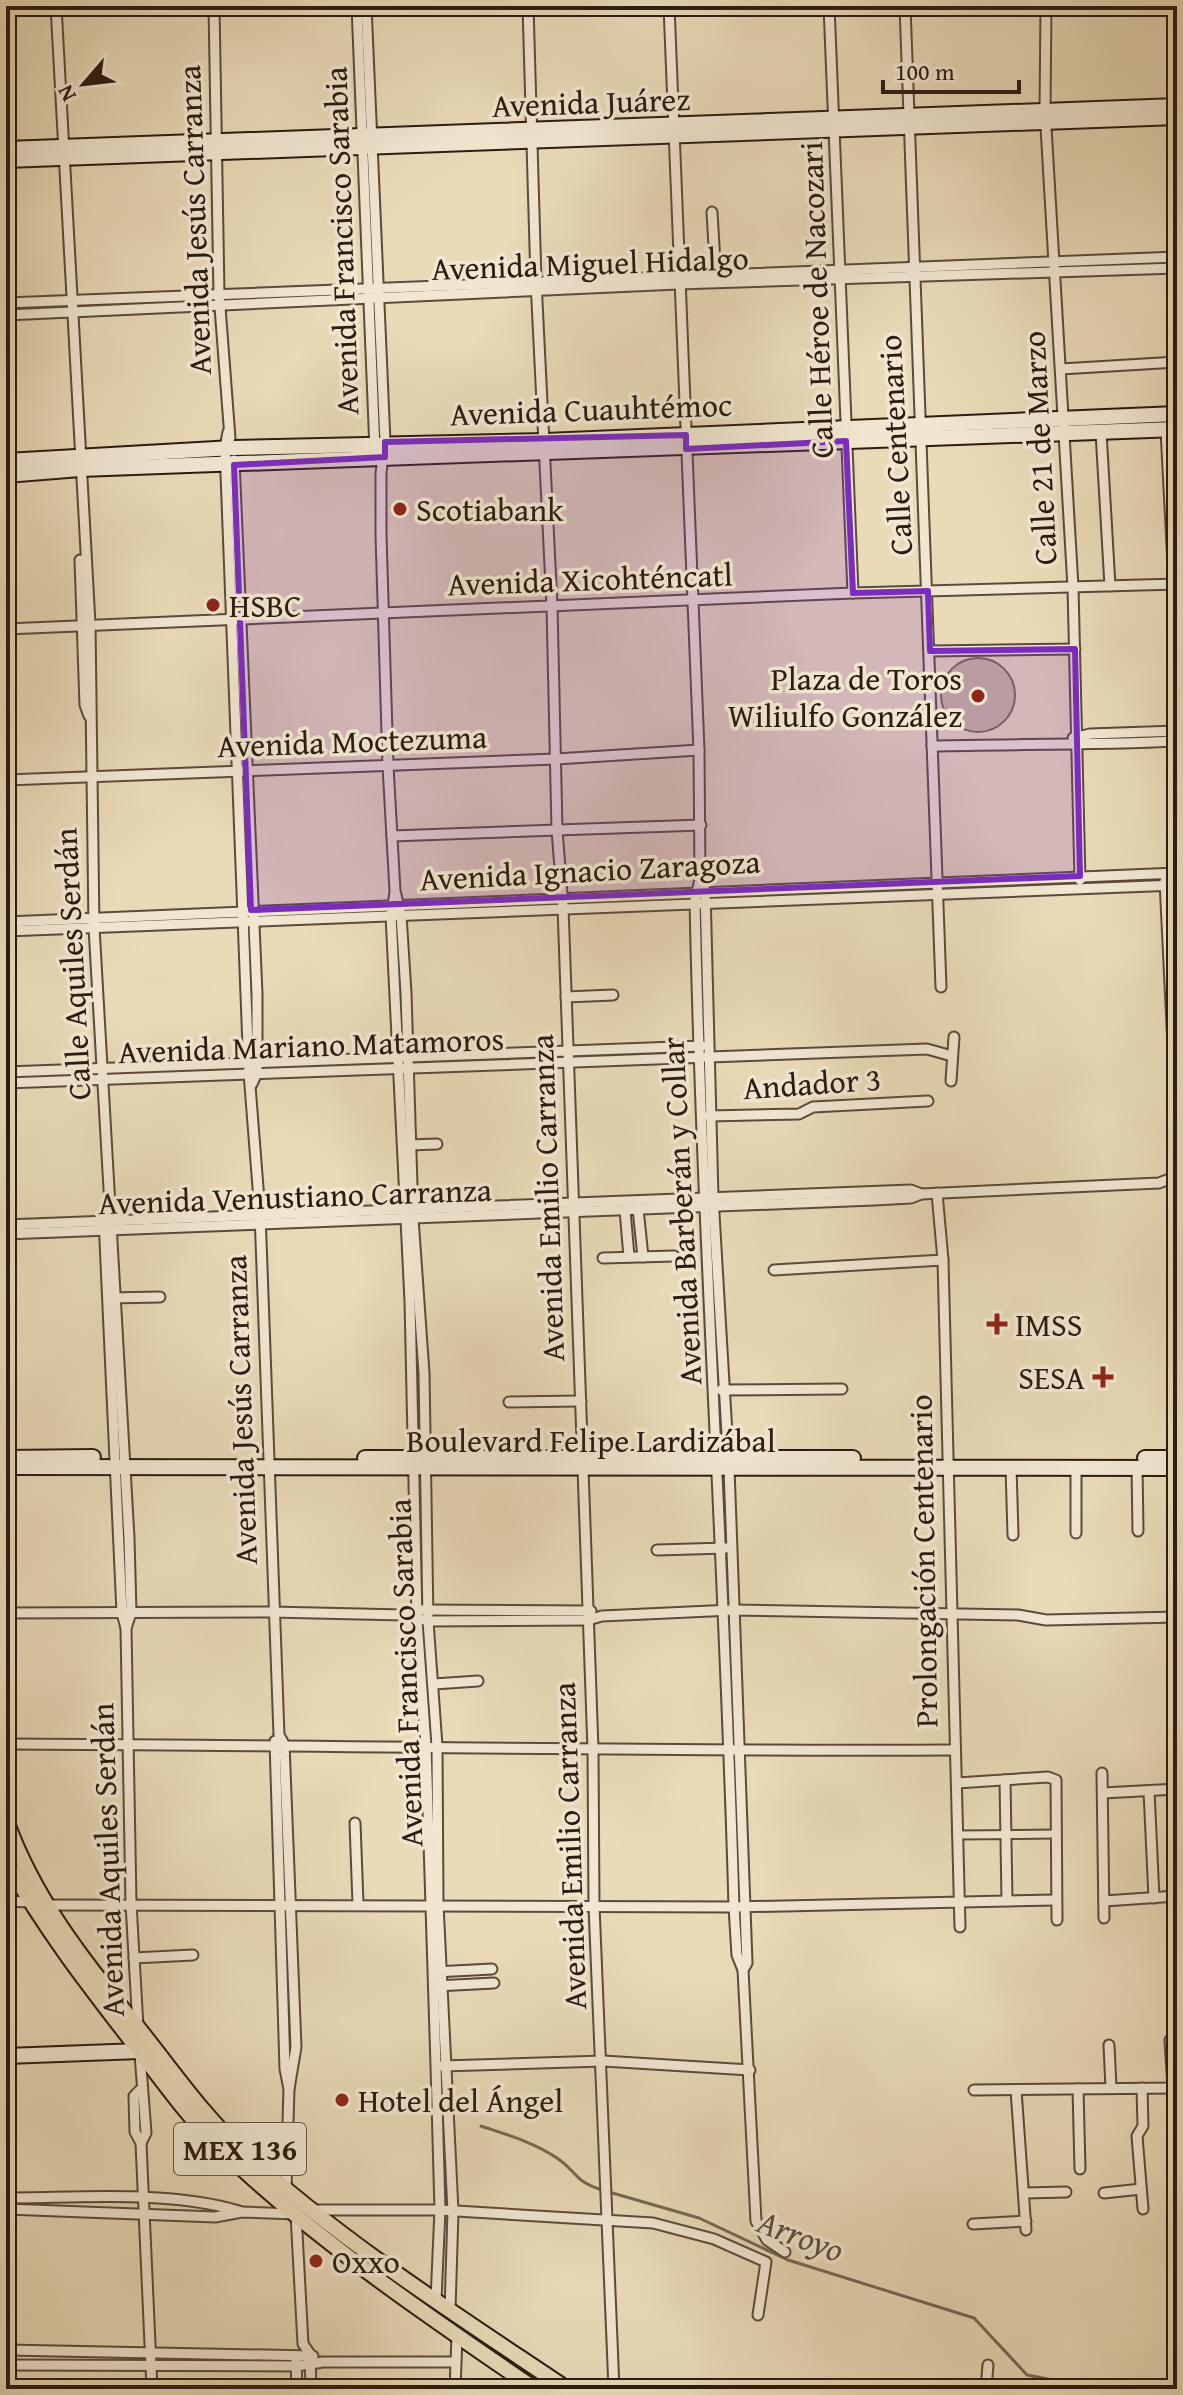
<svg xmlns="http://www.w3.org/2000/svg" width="1183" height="2395" font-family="'Gentium Book Plus',serif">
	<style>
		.green { fill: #c9ba9b; stroke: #7a6a56; stroke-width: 2 }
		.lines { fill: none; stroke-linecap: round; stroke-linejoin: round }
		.stream { stroke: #766753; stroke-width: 3 }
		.pedestrian-casing { stroke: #5a4b3a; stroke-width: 11 }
		.minor-casing { stroke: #5a4b3a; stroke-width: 13 }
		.secondary-casing { stroke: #2b1b10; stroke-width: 18 }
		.primary-casing { stroke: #2b1b10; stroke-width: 18 }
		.pedestrian { stroke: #f1e7d1; stroke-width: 7 }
		.minor { stroke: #f1e7d1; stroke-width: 9 }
		.secondary { stroke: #f1e7d1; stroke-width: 14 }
		.primary { stroke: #e9dab8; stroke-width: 14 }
		.marked { fill: #7b2cbf; fill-opacity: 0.2; stroke: #7b2cbf; stroke-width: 6; stroke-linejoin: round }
		.poi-dot { fill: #8f2418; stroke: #f1e7d1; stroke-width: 3 }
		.labels { text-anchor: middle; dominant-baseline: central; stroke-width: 7; stroke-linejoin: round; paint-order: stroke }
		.shield { fill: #f1e7d1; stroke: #66584a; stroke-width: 2 }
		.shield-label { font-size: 30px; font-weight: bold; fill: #2b1b10 }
		.street-label { font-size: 32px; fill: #2b1b10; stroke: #f1e7d1 }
		.poi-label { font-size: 32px; fill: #2b1b10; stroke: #f1e7d1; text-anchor: start }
		.water-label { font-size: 34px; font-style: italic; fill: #5d4d3c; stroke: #f1e7d1 }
	</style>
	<rect width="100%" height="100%" fill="#e9dab8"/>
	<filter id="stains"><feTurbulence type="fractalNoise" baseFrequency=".0025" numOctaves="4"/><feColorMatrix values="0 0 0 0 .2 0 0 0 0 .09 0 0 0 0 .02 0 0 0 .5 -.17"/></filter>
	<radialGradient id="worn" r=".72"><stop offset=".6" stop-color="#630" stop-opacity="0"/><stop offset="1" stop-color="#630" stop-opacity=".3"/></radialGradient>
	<circle class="green" cx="978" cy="695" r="37"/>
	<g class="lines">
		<g class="stream">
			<path d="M481,2126C508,2135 533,2142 557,2158C578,2172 573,2181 602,2190"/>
			<polyline points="609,2192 699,2218 788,2260 974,2318 1027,2375 1099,2389"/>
		</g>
		<defs>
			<polyline id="pedestrian" points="957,1835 1056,1834"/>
			<g id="minor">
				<polyline points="56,6 90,624 94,927 129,1538 131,1613 126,1628"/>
				<polyline points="214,6 219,294 230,438"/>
				<polyline points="357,6 375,450"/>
				<polyline points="366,6 385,442 381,473 381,535 388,766 395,891 401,915 406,993 413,1218 424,1373 428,1621 437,1746 438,1904 453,2211 450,2310"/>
				<polyline points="528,6 536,281 552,606 557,830 563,907 593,1749 594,1906 614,2389"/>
				<path d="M669,6L699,750L700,879L695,901C702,1237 725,1572 734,1907L737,1955L743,1970"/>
				<polyline points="829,6 853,593"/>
				<polyline points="905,6 941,987"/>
				<polyline points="1046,6 1045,110 1073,587 1080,880"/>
				<polyline points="6,11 163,6"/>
				<polyline points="712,212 716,280"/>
				<polyline points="6,303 1177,257"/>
				<polyline points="6,315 678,284 1177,268"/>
				<polyline points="1061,369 1177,362"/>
				<polyline points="1166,430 1174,584"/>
				<polyline points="228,432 225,448 249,1073 260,1213 279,1735 284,1744 296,2047 289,2089"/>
				<polyline points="1101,432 1110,586"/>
				<polyline points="234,460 257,994 257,1073 252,1084"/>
				<polyline points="80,560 85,705 89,716"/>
				<polyline points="6,629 853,593 1177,584"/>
				<polyline points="930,651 1075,649"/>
				<polyline points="1073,738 1090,734 1177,731"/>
				<path d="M932,746C1015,744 1095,745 1177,741"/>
				<polyline points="6,780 556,759 699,750"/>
				<polyline points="392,836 701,825"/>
				<polyline points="701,879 705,891 713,1197 729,1468 747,1963 743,1970 756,2221 767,2240 785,2252"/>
				<polyline points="1165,881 1174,1067 1177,1318"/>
				<polyline points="395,893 391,915 410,1301 417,1620 426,1746 436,2066 440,2210 436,2300"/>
				<polyline points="6,922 1177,873"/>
				<polyline points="6,931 1177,885"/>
				<polyline points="566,997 613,995"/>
				<polyline points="6,1072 702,1046"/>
				<polyline points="951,1081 954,1037"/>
				<polyline points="6,1083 927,1049 952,1056"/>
				<polyline points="709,1116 799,1114 813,1107 928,1101"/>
				<polyline points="409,1145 437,1144"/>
				<polyline points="937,1193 943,1260 960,1927"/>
				<polyline points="108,1208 104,1219 122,1613 126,1628 131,1903 138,2027"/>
				<polyline points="638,1209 643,1257"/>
				<polyline points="625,1210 629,1257"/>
				<polyline points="6,1225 911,1190 921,1194"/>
				<polyline points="6,1234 874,1200 911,1198 921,1194 1159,1183 1177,1176"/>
				<polyline points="603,1258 674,1256"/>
				<polyline points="774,1270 943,1260"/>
				<polyline points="110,1298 160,1297"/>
				<polyline points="721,1390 842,1389"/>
				<polyline points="509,1402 581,1401"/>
				<polyline points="1011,1467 1013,1535"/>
				<polyline points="1076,1467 1076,1533"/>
				<polyline points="1137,1467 1138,1531"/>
				<polyline points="657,1550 726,1548"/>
				<polyline points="422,1610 591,1611"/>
				<polyline points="6,1613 271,1612 404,1615 428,1621 588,1620 602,1616 732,1610 1018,1615 1046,1620 1177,1617"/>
				<polyline points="434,1684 478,1681"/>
				<polyline points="275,1741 285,2069 289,2089 286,2188"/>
				<path d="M6,1744C322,1745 637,1752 953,1750"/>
				<polyline points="1102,1773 1104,1918"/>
				<polyline points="1005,1780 1007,1901"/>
				<polyline points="957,1783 1048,1777 1056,1780 1057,1920"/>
				<polyline points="1149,1791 1154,1898"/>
				<polyline points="1103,1793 1177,1789"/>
				<polyline points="355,1823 358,1904"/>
				<polyline points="6,1901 30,1902"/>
				<polyline points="1104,1901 1177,1896"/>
				<polyline points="47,1905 734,1907 1055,1900"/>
				<polyline points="134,1958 193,1955"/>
				<polyline points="435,1972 492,1969"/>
				<polyline points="436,1986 494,1983"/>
				<polyline points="1170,2040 1173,2088"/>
				<polyline points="1109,2045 1111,2088"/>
				<polyline points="140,2054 146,2133 141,2143"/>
				<polyline points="442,2066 603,2061 750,2070"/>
				<polyline points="1142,2088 1143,2126 1137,2136 1143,2209"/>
				<polyline points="1078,2089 1080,2169"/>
				<polyline points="140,2090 134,2096 135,2132 141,2143 152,2389"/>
				<polyline points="974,2090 1177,2088"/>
				<polyline points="1016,2090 1026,2230"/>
				<polyline points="1025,2193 1066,2192"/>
				<polyline points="1104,2193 1141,2189"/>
				<path d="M6,2198C78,2198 170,2190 239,2211"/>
				<polyline points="6,2209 215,2217 242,2212 296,2214 303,2344 310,2354 311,2389"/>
				<polyline points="311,2210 440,2210 653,2223 714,2239 766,2262 758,2315"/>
				<polyline points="973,2224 1026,2221"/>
				<polyline points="6,2350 313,2356"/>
				<polyline points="296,2360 297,2389"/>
				<polyline points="6,2365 297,2366 323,2362 454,2362"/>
				<polyline points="6,2374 7,2389"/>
				<polyline points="455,2389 457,2336"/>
				<polyline points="986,2389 988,2365"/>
			</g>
			<g id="secondary">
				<polyline points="6,149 1177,106"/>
				<polyline points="6,160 1177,117"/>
				<polyline points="6,461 233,448 545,441 1177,414"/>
				<polyline points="6,475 80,469 1177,429"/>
				<polyline points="6,1458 93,1457"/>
				<polyline points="365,1458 853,1458"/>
				<polyline points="1145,1458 1177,1458"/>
				<polyline points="6,1467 1177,1468"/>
				<polyline points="6,2056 140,2051"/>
			</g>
			<g id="primary">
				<path d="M6,1820C33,1897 84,1962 135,2024C171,2068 202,2115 244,2153C343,2243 457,2315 567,2389"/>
				<path d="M6,1860C45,1930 92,1990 141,2053C166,2085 189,2118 218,2146C313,2238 426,2315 535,2389"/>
			</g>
		</defs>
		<use href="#pedestrian" class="pedestrian-casing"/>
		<use href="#minor" class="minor-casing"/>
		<use href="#secondary" class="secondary-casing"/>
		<use href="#primary" class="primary-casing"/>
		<use href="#pedestrian" class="pedestrian"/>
		<use href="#minor" class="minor"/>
		<use href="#secondary" class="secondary"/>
		<use href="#primary" class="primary"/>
	</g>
	<path class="marked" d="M686,435V449L846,441L853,593L928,591L930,651L1075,649L1080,876L251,910L234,465L385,457V442Z"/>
	<g class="poi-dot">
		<circle cx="400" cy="509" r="8"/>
		<circle cx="213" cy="605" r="8"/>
		<circle cx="978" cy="696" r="8"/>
		<path d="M993 1312h8v8h8v8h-8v8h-8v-8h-8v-8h8z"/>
		<path d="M1099 1365h8v8h8v8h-8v8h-8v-8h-8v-8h8z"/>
		<circle cx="342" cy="2100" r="8"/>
		<circle cx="316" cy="2261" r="8"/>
	</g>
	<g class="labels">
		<rect class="shield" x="174" y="2123" width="132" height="52" rx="6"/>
		<g class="shield-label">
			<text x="240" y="2149">MEX 136</text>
		</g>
		<g class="street-label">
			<text transform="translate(591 102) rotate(-2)">Avenida Juárez</text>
			<text transform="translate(194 220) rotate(-92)">Avenida Jesús Carranza</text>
			<text transform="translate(341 241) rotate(-92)">Avenida Francisco Sarabia</text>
			<text transform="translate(590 263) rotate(-2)">Avenida Miguel Hidalgo</text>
			<text transform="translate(816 300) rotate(-92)">Calle Héroe de Nacozari</text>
			<text transform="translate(591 409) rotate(-2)">Avenida Cuauhtémoc</text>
			<text transform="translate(895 445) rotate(-93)">Calle Centenario</text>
			<text transform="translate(1039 448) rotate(-93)">Calle 21 de Marzo</text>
			<text transform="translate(590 579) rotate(-2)">Avenida Xicohténcatl</text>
			<text transform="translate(352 741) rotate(-2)">Avenida Moctezuma</text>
			<text transform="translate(590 870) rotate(-3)">Avenida Ignacio Zaragoza</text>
			<text transform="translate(72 964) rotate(-93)">Calle Aquiles Serdán</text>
			<text transform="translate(311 1045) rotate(-2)">Avenida Mariano Matamoros</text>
			<text transform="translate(812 1083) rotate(-4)">Andador 3</text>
			<text transform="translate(295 1196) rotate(-2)">Avenida Venustiano Carranza</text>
			<text transform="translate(547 1198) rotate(-92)">Avenida Emilio Carranza</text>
			<text transform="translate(681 1211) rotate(-93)">Avenida Barberán y Collar</text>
			<text transform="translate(240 1410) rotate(-92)">Avenida Jesús Carranza</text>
			<text x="591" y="1440">Boulevard Felipe Lardizábal</text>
			<text transform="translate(923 1561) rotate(-91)">Prolongación Centenario</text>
			<text transform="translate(405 1673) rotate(-92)">Avenida Francisco Sarabia</text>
			<text transform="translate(569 1846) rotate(-92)">Avenida Emilio Carranza</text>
			<text transform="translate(107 1860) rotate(-92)">Avenida Aquiles Serdán</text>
		</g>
		<g class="poi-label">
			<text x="416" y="509">Scotiabank</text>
			<text x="229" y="605">HSBC</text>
			<text x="962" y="678" text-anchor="end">Plaza de Toros<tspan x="962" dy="37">Wiliulfo González</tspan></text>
			<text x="1015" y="1324">IMSS</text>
			<text x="1085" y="1377" text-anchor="end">SESA</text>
			<text x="358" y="2100">Hotel del Ángel</text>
			<text x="332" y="2261">Oxxo</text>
		</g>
		<g class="water-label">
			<text transform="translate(801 2235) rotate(21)">Arroyo</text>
		</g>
	</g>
	<rect width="1183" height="2395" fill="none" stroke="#e9dab8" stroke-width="32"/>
	<rect x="8" y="8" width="1167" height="2379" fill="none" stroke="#2b1b10" stroke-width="4"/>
	<rect x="16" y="16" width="1151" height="2363" fill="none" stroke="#2b1b10" stroke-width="2"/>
	<g transform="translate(84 84) rotate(242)" stroke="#f1e7d1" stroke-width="6" paint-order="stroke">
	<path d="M0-6L14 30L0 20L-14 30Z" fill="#2b1b10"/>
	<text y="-12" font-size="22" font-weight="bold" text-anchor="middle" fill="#2b1b10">N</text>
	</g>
	<path d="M883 80v12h136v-12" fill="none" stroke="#2b1b10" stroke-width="4"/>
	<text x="895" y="80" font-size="24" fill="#2b1b10" stroke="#f1e7d1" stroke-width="6" paint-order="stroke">100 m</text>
	<rect width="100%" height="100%" filter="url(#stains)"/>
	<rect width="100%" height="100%" fill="url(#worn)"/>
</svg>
